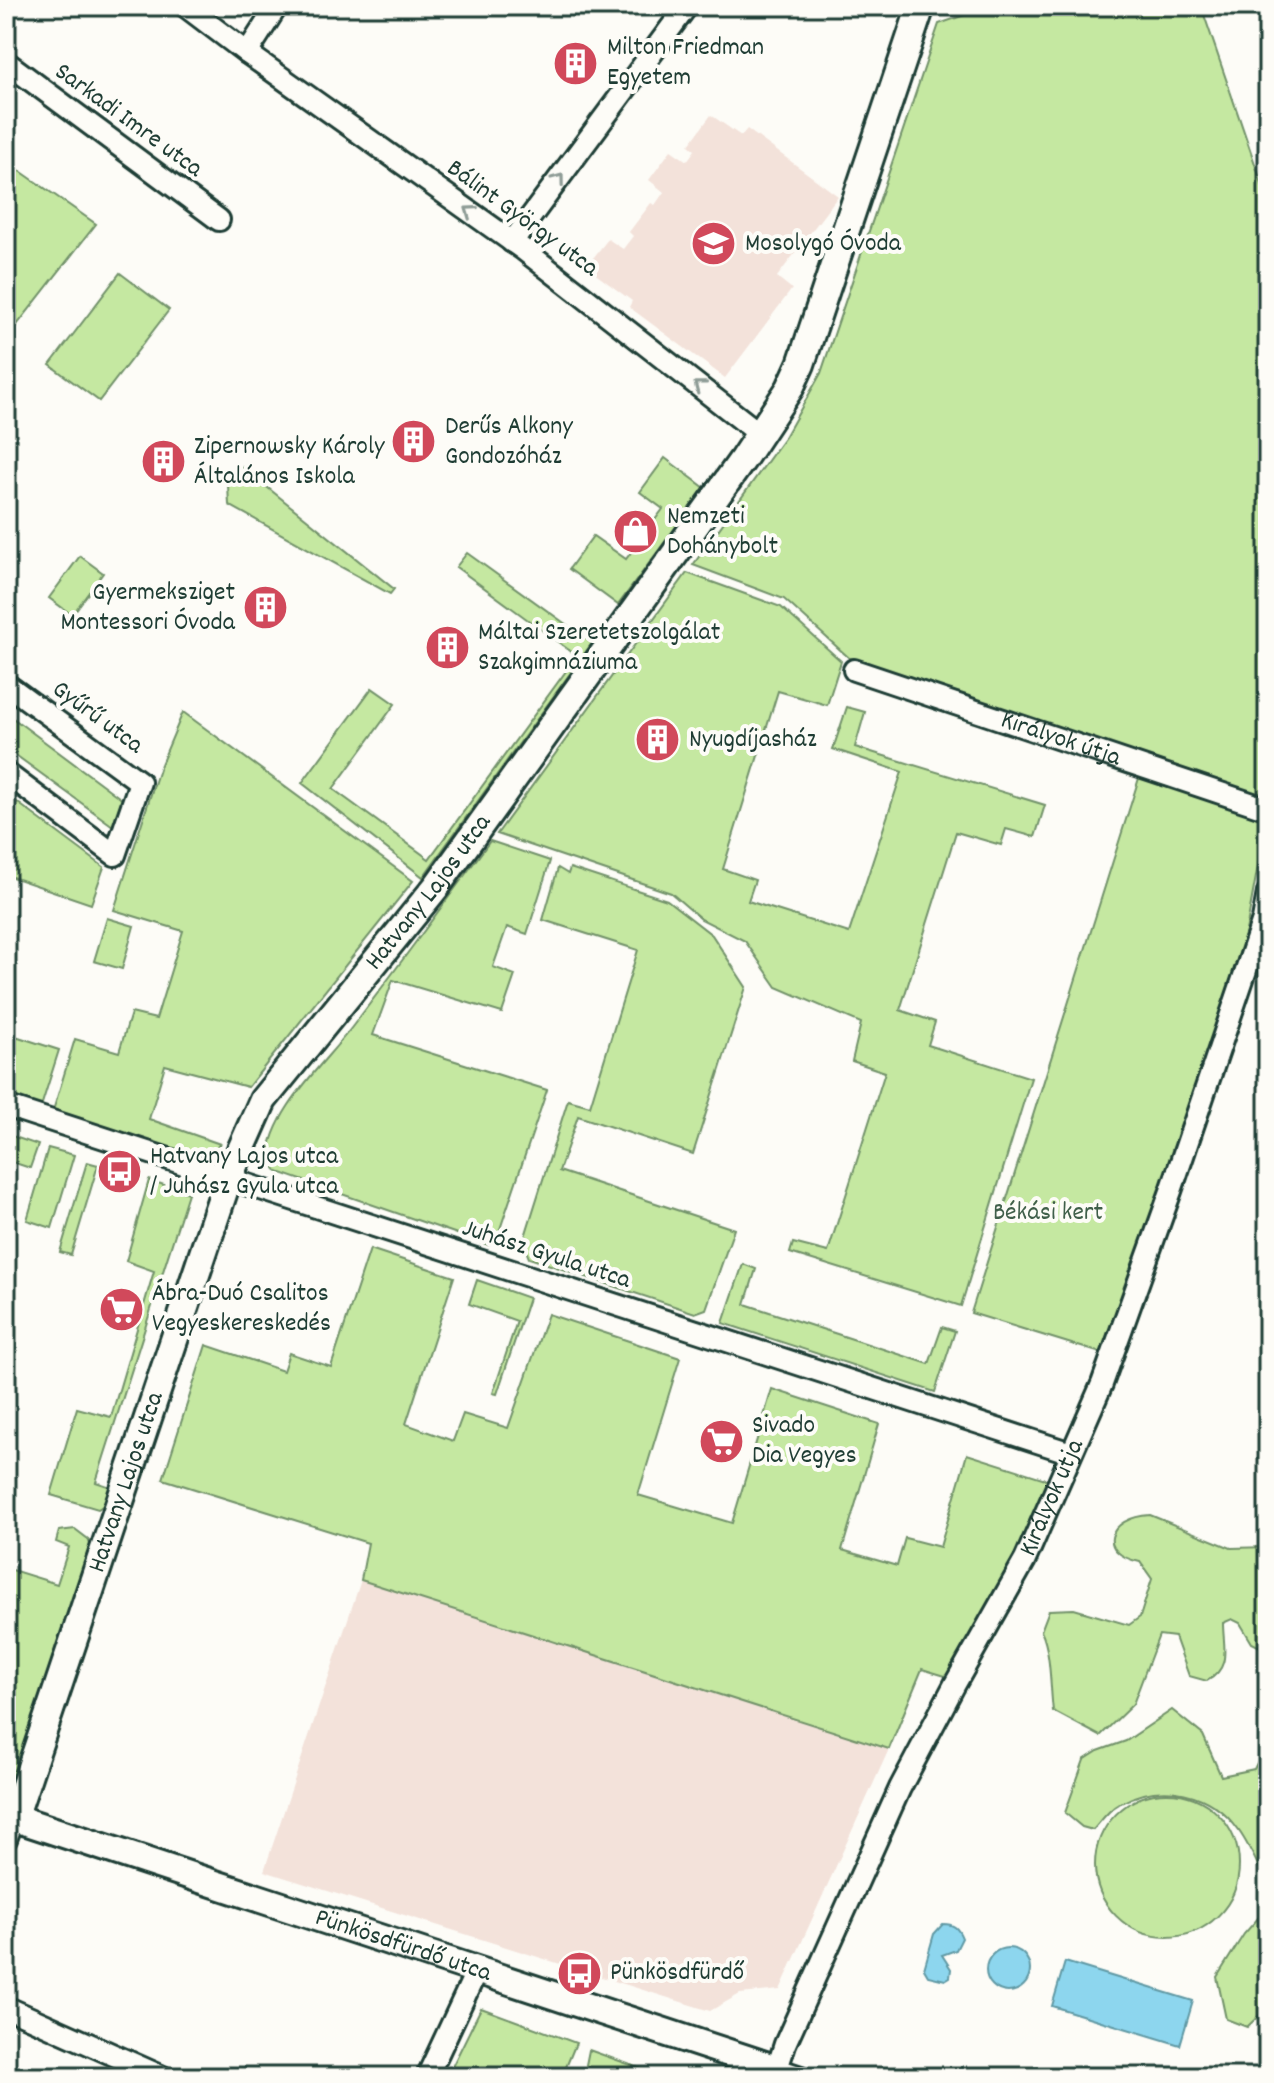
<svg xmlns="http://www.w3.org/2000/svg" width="1274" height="2083" font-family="Dekko,sans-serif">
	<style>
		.built { fill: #f3e2da }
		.green { fill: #c5e8a1; stroke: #72926a; stroke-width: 2 }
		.water { fill: #8dd6ee; stroke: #6199a4; stroke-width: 2 }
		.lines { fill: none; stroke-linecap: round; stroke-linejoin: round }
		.minor-casing { stroke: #1f3d34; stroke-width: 26 }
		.tertiary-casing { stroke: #1f3d34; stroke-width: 32 }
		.minor { stroke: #fdfcf7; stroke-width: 20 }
		.tertiary { stroke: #fdfcf7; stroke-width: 26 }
		.oneway { stroke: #8e9c96 }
		.labels { text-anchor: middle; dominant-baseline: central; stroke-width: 8; stroke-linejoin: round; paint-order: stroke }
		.poi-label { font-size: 26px; fill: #1f3d34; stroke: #fdfcf7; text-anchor: start }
		.street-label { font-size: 26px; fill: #1f3d34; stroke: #fdfcf7 }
		.park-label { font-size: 26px; fill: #405f4a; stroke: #fdfcf7 }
	</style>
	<rect width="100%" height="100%" fill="#fdfcf7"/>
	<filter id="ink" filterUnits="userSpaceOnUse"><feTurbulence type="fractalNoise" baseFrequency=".0125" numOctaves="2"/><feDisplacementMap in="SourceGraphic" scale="16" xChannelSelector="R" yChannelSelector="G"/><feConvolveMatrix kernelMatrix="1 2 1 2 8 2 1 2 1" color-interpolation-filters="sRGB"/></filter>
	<g filter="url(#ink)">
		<g class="built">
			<polygon points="711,115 741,136 747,129 838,196 777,277 792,289 725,378 629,307 632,301 586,267 608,239 623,249 633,236 629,232 651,203 655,205 664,192 649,180 671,150 687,161 695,150 689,145"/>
			<polygon points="361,1580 889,1749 780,1990 740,1994 710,2011 264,1871"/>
		</g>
		<g class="green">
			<polygon points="990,6 1201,6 1268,202 1268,811 1246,931 1163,1197 1104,1354 971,1313 1145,759 857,665 784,599 693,565 785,437 821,373 939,24"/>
			<polygon points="6,161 96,224 6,339"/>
			<polygon points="120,273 169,310 99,401 50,365"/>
			<polygon points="665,458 705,488 618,605 569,569 593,536 626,559 663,509 640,492"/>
			<polygon points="242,467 394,589 390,594 229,505 228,485"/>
			<polygon points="467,553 592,643 423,877 302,783 372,688 395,704 333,789 429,859 577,656 456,567"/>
			<polygon points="80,556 103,573 72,615 49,598"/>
			<polygon points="687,573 781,607 841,661 827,705 778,691 723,869 755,880 748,901 849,933 902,772 833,749 847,707 865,712 855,747 1045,805 1035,837 1006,829 1001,845 956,832 900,1010 935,1022 928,1045 1031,1078 961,1306 790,1253 793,1243 828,1252 885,1072 852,1061 861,1023 777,987 745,941 701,919 671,893 497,834"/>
			<polygon points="183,712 413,881 248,1087 165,1065 149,1119 220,1144 209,1154 194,1156 52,1114 75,1039 119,1052 131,1013 156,1019 183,931 114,910 159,769"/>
			<polygon points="6,713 127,803 117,829 6,748"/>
			<polygon points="6,794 104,867 91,904 6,875"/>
			<path d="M490,841L550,861L527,934L507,927L493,967L515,975L502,1013L393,980L373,1035L547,1090L497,1238L489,1245L278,1172L268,1159C271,1111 323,1065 352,1027C399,966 444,903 490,841Z"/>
			<polygon points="558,868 568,874 570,868 667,900 712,935 746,987 693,1154 578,1116 559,1171 734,1229 706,1309 695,1313 529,1258 523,1243 568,1100 590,1106 638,950 543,920"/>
			<polygon points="107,918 134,926 122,969 94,961"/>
			<polygon points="6,1033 59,1050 40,1110 6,1099"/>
			<polygon points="6,1134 38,1145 30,1168 6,1160"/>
			<polygon points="48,1148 74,1155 52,1228 27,1220"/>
			<polygon points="87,1162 98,1165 71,1255 60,1252"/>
			<polygon points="149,1180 188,1193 96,1482 114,1488 107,1503 98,1509 51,1495 77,1408 111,1417 154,1271 126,1261"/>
			<polygon points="370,1249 454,1277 406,1424 453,1441 463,1414 508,1428 548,1314 680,1358 638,1495 732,1523 772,1389 879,1424 842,1550 897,1566 905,1538 940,1547 967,1454 1052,1481 952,1678 922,1669 889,1749 361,1580 368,1543 163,1479 206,1345 283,1371 289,1353 331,1367"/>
			<polygon points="743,1264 756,1269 745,1304 929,1364 942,1327 955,1331 935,1392 723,1323"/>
			<polygon points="477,1280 529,1298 497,1394 493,1393 517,1321 469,1304"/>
			<path d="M1150,1515L1231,1548L1268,1547V1651L1252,1643L1240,1623L1232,1619L1223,1623C1223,1647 1232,1667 1207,1681L1189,1676L1175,1637L1159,1635L1133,1704L1100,1736L1053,1711C1050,1687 1051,1651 1041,1631L1049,1610L1074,1609L1129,1625L1140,1617L1152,1579L1140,1562C1095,1553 1108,1517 1150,1515Z"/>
			<polygon points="75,1529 88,1539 95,1556 20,1778 6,1785 6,1568 57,1584 69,1547 56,1542 59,1531"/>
			<path d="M1172,1710L1203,1735L1221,1776L1254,1769L1268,1741V1886C1259,1868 1251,1848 1239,1831C1211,1791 1162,1780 1119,1804C1109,1809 1101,1821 1093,1830L1082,1827L1065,1813L1084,1760L1098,1751L1126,1741Z"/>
			<circle cx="1167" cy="1865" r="72"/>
			<polygon points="1268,1907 1268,2007 1247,2027 1226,2019 1217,1977 1244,1934"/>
			<polygon points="481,2008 576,2043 562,2077 447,2077"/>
			<polygon points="589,2050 645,2070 650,2077 598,2077 586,2065"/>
		</g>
		<g class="water">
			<path d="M943,1924C954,1924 958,1928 962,1938L956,1950L942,1955L951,1969L950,1977L945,1980L928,1976L924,1969L934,1934Z"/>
			<circle cx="1008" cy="1970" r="22"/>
			<polygon points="1065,1962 1193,2001 1180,2045 1052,2006"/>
		</g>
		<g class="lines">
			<defs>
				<g id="minor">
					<polyline points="185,6 247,53 524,250 760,434"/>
					<polyline points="247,53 277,6"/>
					<polyline points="6,62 219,220"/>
					<polyline points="512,242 687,6"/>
					<path id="s1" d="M854,670L1268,809"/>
					<polyline points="6,684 140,782 115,855 6,773"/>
					<polyline points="6,1106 1071,1453"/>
					<polyline points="6,1839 14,1818"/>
					<polyline points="6,2007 163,2077"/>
					<polyline points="427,2077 477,1970"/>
					<path id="s2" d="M801,2077L777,2069L785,2044L900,1788L955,1684L1025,1560L1102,1384L1171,1191L1263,920L1268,893"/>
				</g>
				<g id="tertiary">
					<path id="s3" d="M6,1815L777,2069L774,2077"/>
					<path id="s4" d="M14,1818L228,1179L263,1100L436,887L743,459L790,388L801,364L921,6"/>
				</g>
			</defs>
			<use href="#minor" class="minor-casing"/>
			<use href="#tertiary" class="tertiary-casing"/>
			<use href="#minor" class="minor"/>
			<use href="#tertiary" class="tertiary"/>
		</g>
		<defs><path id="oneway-chevron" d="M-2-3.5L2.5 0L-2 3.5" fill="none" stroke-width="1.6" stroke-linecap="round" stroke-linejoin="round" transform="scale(2)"/></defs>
		<g class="oneway">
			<use href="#oneway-chevron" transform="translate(559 179) rotate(-53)"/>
			<use href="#oneway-chevron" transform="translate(470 211) rotate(-145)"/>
			<use href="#oneway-chevron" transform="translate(699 386) rotate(-142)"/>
		</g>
	</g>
	<defs>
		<symbol id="building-disc" viewBox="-11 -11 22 22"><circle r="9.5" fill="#d1495b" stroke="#fdfcf7"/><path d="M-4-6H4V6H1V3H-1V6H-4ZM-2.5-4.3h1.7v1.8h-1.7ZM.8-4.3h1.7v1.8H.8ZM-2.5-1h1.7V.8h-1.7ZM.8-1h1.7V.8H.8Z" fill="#fff"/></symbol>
		<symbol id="school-disc" viewBox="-11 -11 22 22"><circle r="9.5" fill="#d1495b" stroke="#fdfcf7"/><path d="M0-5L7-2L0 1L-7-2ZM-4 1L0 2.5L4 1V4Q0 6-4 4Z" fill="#fff"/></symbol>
		<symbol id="shop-disc" viewBox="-11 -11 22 22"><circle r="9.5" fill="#d1495b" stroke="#fdfcf7"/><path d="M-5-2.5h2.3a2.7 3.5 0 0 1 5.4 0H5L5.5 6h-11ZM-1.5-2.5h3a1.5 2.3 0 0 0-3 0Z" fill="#fff"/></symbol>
		<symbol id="bus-disc" viewBox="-11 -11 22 22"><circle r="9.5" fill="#d1495b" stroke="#fdfcf7"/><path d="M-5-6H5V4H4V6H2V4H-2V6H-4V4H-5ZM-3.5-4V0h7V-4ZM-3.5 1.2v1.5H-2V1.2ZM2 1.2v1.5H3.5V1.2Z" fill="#fff"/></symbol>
		<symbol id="supermarket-disc" viewBox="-11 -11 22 22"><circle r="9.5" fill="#d1495b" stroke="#fdfcf7"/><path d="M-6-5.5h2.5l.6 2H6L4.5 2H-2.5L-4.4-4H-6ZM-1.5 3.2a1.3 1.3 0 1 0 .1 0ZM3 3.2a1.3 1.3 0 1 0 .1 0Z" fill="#fff"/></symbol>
	</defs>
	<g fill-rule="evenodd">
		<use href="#building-disc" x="550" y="38" width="51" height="51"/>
		<use href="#school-disc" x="688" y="218" width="51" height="51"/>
		<use href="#building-disc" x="388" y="416" width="51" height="51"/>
		<use href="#building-disc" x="138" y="436" width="51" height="51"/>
		<use href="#shop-disc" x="610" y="506" width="51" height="51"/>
		<use href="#building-disc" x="240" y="582" width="51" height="51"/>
		<use href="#building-disc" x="422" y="622" width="51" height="51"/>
		<use href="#building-disc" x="632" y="714" width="51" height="51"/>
		<use href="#bus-disc" x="94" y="1146" width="51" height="51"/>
		<use href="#supermarket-disc" x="96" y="1284" width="51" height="51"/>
		<use href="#supermarket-disc" x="696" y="1416" width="51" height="51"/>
		<use href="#bus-disc" x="554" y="1948" width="51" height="51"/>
	</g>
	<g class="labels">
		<g class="poi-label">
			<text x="607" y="48">Milton Friedman<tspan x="607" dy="30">Egyetem</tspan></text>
			<text x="745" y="244">Mosolygó Óvoda</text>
			<text x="445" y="427">Derűs Alkony<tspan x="445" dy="30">Gondozóház</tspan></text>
			<text x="194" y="447">Zipernowsky Károly<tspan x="194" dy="30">Általános Iskola</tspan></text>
			<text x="667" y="517">Nemzeti<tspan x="667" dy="30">Dohánybolt</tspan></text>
			<text x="235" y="593" text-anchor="end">Gyermeksziget<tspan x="235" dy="30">Montessori Óvoda</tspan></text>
			<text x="478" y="633">Máltai Szeretetszolgálat<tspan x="478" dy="30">Szakgimnáziuma</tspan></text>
			<text x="689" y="740">Nyugdíjasház</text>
			<text x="150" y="1157">Hatvany Lajos utca<tspan x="150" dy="30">/ Juhász Gyula utca</tspan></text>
			<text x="152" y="1294">Ábra-Duó Csalitos<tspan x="152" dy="30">Vegyeskereskedés</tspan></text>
			<text x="752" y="1426">Sivado<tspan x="752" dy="30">Dia Vegyes</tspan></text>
			<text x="610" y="1973">Pünkösdfürdő</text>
		</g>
		<g class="street-label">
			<text transform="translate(128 121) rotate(36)">Sarkadi Imre utca</text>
			<text transform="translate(522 219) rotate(36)">Bálint György utca</text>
			<text transform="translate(97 718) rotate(36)">Gyűrű utca</text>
			<text stroke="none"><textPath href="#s1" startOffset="218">Királyok útja</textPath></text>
			<text stroke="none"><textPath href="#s4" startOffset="1026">Hatvany Lajos utca</textPath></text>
			<text transform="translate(546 1255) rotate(18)">Juhász Gyula utca</text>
			<text stroke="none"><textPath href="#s4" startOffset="354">Hatvany Lajos utca</textPath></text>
			<text stroke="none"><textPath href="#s2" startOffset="660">Királyok útja</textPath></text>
			<text stroke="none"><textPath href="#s3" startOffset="418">Pünkösdfürdő utca</textPath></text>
		</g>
		<g class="park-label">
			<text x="1048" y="1213">Békási kert</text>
		</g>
	</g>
	<rect width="1274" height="2083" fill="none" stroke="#fdfcf7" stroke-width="32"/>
	<rect x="16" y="16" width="1242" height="2051" fill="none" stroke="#1f3d34" stroke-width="3" filter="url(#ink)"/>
</svg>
